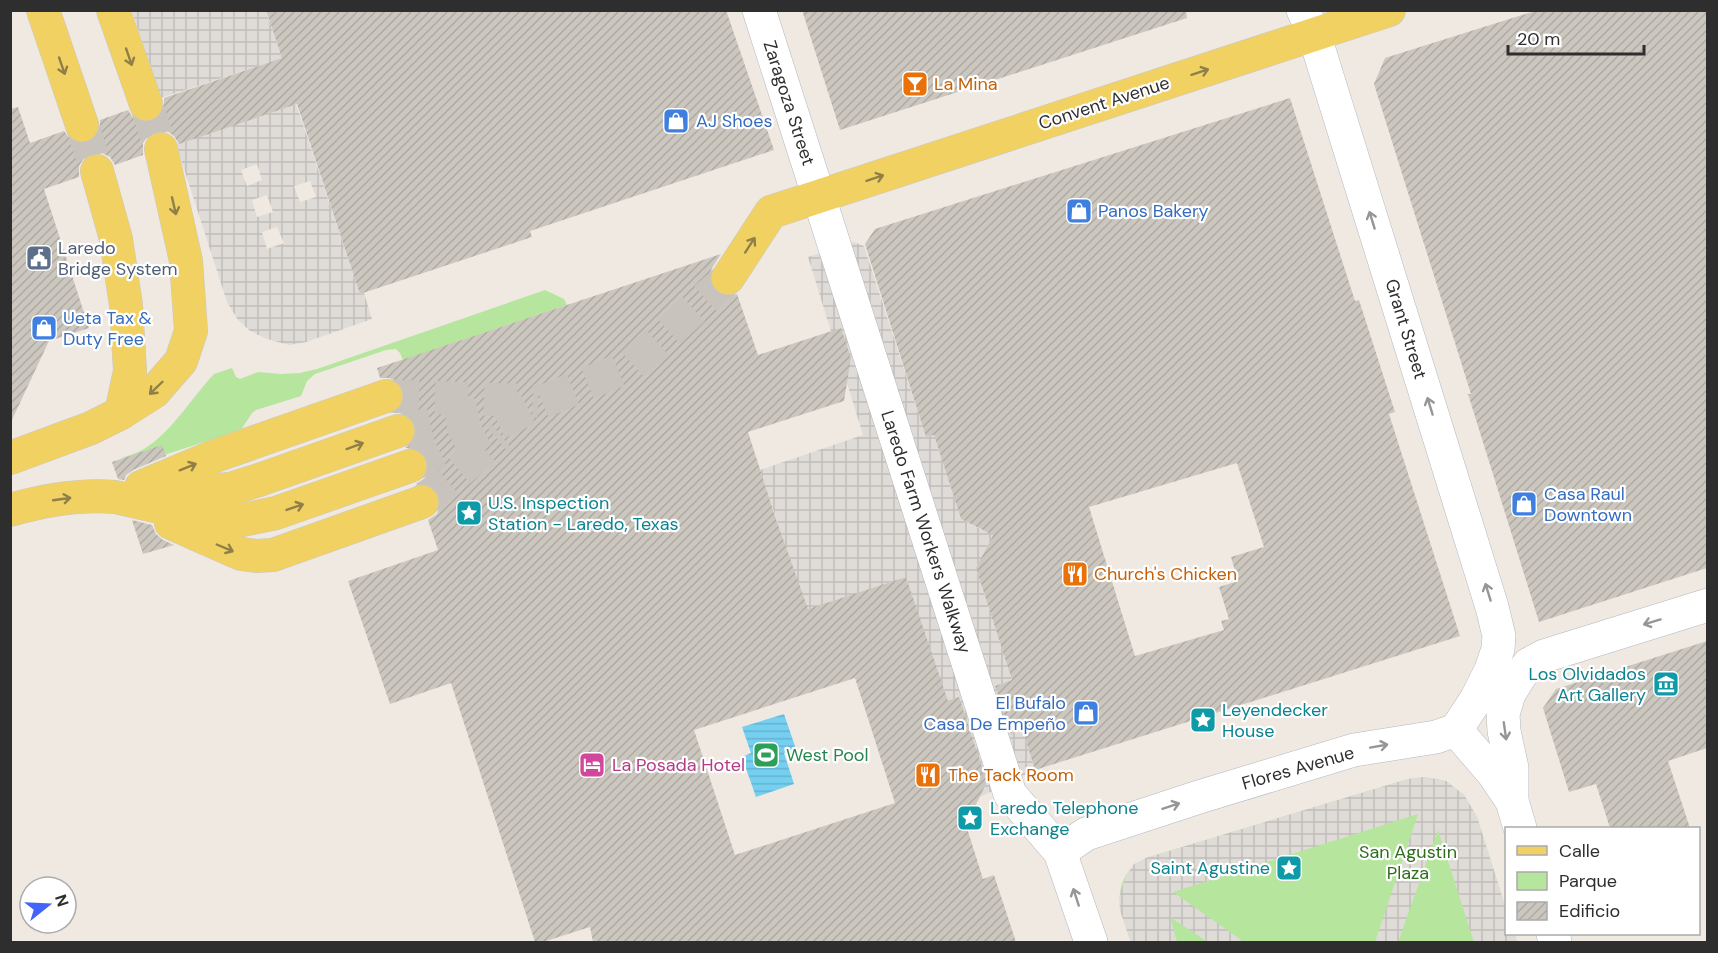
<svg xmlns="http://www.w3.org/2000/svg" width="1718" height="953" font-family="'DM Sans',sans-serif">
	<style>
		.green { fill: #b6e59e }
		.plaza { fill: url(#plaza-grid); fill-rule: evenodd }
		.water { fill: url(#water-rules) }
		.building { fill: url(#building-hatch); fill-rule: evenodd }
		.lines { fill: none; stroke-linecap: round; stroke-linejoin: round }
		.major-tunnel { stroke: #c8c4bd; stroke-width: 33; stroke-dasharray: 33 16; stroke-linecap: butt }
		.minor-casing { stroke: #b4b7c1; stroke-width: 34 }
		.major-casing { stroke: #c9c9c9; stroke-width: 34 }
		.minor { stroke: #fff; stroke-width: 33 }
		.major { stroke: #f2d163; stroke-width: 33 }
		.oneway { stroke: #908048 }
		.oneway2 { stroke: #969696 }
		.labels { text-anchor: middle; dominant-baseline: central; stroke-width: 4.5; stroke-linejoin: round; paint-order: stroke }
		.food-label { font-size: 18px; fill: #c56008; stroke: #fff; text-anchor: start }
		.street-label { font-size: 18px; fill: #2e2e2e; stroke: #fff }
		.shop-label { font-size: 18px; fill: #366cbe; stroke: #fff; text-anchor: start }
		.service-label { font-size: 18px; fill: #4e5e75; stroke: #fff; text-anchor: start }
		.culture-label { font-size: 18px; fill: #0d838f; stroke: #fff; text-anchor: start }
		.leisure-label { font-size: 18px; fill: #27864d; stroke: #fff; text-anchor: start }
		.hotel-label { font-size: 18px; fill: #b23c85; stroke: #fff; text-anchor: start }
		.park-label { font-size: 18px; fill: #2c6e1b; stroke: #fff }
	</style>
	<defs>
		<pattern id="plaza-grid" width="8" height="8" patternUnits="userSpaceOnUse" patternTransform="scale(1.5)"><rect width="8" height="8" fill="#dfdcd8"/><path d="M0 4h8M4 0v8" fill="none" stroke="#c0bdba"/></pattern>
		<pattern id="water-rules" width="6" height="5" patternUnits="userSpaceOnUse" patternTransform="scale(1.5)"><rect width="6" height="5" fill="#75cff0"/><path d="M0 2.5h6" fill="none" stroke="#66b2ce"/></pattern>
		<pattern id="building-hatch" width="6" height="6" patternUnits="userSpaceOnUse" patternTransform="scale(1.5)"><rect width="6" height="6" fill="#cbc7bf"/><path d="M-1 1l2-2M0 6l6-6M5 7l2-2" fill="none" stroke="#afaba4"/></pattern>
	</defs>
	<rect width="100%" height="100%" fill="#efe9e1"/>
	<g class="green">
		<path d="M545,290L564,299L567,305L403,360L400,353L396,349L386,350L315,374L307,381L301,396L256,410L252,413L241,430L164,455L121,462L122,458C130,455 140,452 147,447C172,431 194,395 214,374L232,368L236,377L240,379L258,372L281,374L300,373L317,369Z"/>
		<path d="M1425,777L1446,781L1464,795L1477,817L1506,909V934H1515L1517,942H1131C1120,911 1108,878 1146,858L1408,779Z"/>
	</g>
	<g class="plaza">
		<polygon points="161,10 266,11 282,58 161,98 132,11"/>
		<path d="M296,104L360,294L364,293L372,319L306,342L289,345L267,339L250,331L238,320L227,302L176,144ZM257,164L262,180L247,186L241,170ZM310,181L316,197L300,202L294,186ZM267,195L273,212L257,217L252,200ZM277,227L284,243L267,249L262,232Z"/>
		<polygon points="854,242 864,246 926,437 934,435 961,519 982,530 995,531 976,568 1012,680 1008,682 1035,770 978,798 906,577 807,610 760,470 863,435 808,257"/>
		<polygon points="1425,777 1446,781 1464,795 1477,817 1506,909 1506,934 1515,934 1517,942 1474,942 1438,830 1398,942 1375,942 1418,814 1173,892 1244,942 1208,942 1170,917 1177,942 1131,942 1120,911 1119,897 1126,876 1134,864 1146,858 1408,779"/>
	</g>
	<polygon class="water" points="784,714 796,749 784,753 794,784 756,797 742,757 751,753 742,727"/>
	<g class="building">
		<polygon points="266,10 726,10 774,150 530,231 532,237 360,294 297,104 179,144 174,136 167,131 156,131 148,136 143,143 143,155 115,165 110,157 102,153 91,153 84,158 79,166 79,177 44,189 89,328 49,341 10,424 10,109 18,107 30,143 64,131 70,139 78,143 87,143 96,137 100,129 100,120 128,110 133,118 142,122 153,121 161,116 164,108 164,98 282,58"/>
		<polygon points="802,10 1186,10 1187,18 840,130"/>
		<polygon points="1538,10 1707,10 1707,568 1539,622 1468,394 1471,394 1374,84 1385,58"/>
		<path d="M1290,98L1355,301L1359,300L1395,412L1389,414L1460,636L1035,770L1019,718L1011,735L995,686L1012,680L976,568L993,535L961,519L934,435L926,437L865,244L875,229ZM1237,463L1264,547L1231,557L1238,581L1219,587L1229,619L1221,621L1224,630L1135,656L1089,507Z"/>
		<path d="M721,254L712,268L709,276L711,286L717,293L726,297L737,294L758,355L841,328L851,358L844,401L748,432L775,516L808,609L906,577L948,701L959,697L987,782L966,825L983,879L994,875L1016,942H593L590,927L543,942H535L451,683L390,704L348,581L438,550L428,520L437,514L440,505V496L435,488L426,484H416L425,478L428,469V460L423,452L414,448H405L413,443L416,435L415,424L410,416L402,413H393L401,408L404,400L403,389L398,381L389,378H380L377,368ZM855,678L895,803L735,855L694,730Z"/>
		<polygon points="162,445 166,456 133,470 126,475 124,480 118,479 112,462"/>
		<polygon points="132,520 152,525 156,534 163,540 174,545 143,554"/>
		<polygon points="1707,641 1707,748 1668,761 1690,828 1610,828 1596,784 1569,792 1543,708 1556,689"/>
	</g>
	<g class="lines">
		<g class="major-tunnel">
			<polyline points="146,104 161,149"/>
			<polyline points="82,125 97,171"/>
			<polyline points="386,396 538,401"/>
			<polyline points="398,431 491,412"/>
			<polyline points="410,466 542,402 632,365 728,278"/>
			<polyline points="422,502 501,436"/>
		</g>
		<defs>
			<g id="minor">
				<polyline points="759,10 1010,794 1060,852 1091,942"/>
				<polyline points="1456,730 1493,773 1512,801"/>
				<polyline points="1520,828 1512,801 1512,768 1504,731 1503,714 1509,694 1520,676 1529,664 1544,656 1708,605"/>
				<polyline points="1060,852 1086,834 1199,797 1354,750 1436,737 1456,730 1477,698 1491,670 1498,649 1499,636 1492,607 1314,34 1303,10"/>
				<polyline points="1553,934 1555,942"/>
			</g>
			<g id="major">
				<polyline points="43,10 82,125"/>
				<polyline points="113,10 146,104"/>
				<polyline points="97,171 116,239 126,305 130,371 121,413"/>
				<polyline points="728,278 771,212 1389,10"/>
				<polyline points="10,458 91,428 121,413 154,392 181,361 191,331 186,261 161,149"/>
				<polyline points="141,487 215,456 386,396"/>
				<polyline points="149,495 230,489 259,480 398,431"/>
				<path d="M10,510C45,500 79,494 115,497L207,518L242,520L276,513L410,466"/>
				<polyline points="171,523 241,554 256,556 273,555 422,502"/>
			</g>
		</defs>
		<use href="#minor" class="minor-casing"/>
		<use href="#major" class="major-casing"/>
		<use href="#minor" class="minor"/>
		<use href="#major" class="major"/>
	</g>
	<defs><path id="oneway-shaft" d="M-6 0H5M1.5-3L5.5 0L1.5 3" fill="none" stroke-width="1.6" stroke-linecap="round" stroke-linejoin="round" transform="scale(1.5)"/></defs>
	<g class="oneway">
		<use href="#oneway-shaft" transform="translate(129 57) rotate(71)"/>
		<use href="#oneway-shaft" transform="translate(62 66) rotate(71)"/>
		<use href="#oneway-shaft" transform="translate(1200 72) rotate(-18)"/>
		<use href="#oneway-shaft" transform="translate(875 178) rotate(-18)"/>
		<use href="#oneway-shaft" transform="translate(174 206) rotate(77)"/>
		<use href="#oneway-shaft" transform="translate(750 245) rotate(-57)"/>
		<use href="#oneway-shaft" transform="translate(156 388) rotate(136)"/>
		<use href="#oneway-shaft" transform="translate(355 446) rotate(-20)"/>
		<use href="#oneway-shaft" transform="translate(188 467) rotate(-22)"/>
		<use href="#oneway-shaft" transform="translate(62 499) rotate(-8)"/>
		<use href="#oneway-shaft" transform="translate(295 507) rotate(-19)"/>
		<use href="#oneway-shaft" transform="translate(225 548) rotate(23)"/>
	</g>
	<g class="oneway2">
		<use href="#oneway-shaft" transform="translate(1372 220) rotate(-107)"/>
		<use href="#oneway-shaft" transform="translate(1430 406) rotate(-107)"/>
		<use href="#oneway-shaft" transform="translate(1488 592) rotate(-107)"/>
		<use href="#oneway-shaft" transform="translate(1652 622) rotate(163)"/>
		<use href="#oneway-shaft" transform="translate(1505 731) rotate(82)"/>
		<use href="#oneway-shaft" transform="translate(1379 746) rotate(-10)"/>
		<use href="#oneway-shaft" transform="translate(1171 806) rotate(-18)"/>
		<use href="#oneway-shaft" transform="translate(1076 897) rotate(-108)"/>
	</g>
	<defs>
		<symbol id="bar-square" viewBox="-11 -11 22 22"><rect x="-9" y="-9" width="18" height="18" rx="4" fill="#e8710a" stroke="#fff"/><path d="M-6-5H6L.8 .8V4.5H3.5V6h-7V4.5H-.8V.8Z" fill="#fff"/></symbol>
		<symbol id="shop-square" viewBox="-11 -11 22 22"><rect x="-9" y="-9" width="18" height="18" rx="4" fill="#3f7fe0" stroke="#fff"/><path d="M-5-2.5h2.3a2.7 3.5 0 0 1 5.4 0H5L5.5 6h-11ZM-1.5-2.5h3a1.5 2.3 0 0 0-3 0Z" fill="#fff"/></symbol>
		<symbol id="civic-square" viewBox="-11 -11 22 22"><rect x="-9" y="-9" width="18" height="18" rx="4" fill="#5c6f8a" stroke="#fff"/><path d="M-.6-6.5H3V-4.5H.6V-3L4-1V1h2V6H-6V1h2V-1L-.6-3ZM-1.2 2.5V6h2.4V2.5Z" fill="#fff"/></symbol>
		<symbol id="sight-square" viewBox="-11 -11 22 22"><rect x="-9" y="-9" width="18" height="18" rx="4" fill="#0f9aa8" stroke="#fff"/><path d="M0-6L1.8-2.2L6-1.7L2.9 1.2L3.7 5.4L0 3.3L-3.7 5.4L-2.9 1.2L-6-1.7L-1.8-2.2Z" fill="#fff"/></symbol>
		<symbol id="restaurant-square" viewBox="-11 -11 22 22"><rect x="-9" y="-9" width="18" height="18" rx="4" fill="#e8710a" stroke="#fff"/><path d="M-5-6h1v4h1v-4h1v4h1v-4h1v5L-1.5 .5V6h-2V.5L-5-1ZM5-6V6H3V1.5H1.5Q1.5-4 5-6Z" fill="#fff"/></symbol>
		<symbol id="museum-square" viewBox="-11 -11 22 22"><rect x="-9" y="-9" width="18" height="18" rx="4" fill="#0f9aa8" stroke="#fff"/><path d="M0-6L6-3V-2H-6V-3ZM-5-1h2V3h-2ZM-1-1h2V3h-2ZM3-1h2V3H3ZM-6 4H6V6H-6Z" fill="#fff"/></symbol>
		<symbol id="stadium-square" viewBox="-11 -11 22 22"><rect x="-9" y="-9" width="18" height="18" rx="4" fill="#2e9e5b" stroke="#fff"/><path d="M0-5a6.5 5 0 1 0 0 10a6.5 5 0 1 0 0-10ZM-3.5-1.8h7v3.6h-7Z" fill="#fff"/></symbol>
		<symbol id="hotel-square" viewBox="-11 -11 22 22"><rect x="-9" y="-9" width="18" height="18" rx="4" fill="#d1479c" stroke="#fff"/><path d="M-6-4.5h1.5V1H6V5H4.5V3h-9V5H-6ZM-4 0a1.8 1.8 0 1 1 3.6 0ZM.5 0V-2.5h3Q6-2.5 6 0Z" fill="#fff"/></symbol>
	</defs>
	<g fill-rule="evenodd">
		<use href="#bar-square" x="900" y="69" width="30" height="30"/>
		<use href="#shop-square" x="661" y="106" width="30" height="30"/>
		<use href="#shop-square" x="1064" y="196" width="30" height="30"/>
		<use href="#civic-square" x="24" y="243" width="30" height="30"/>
		<use href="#shop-square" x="29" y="313" width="30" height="30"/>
		<use href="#shop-square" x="1509" y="489" width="30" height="30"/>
		<use href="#sight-square" x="454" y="498" width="30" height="30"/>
		<use href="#restaurant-square" x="1060" y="559" width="30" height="30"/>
		<use href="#museum-square" x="1651" y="669" width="30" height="30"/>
		<use href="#shop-square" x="1071" y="698" width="30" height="30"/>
		<use href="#sight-square" x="1188" y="705" width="30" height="30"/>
		<use href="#stadium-square" x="751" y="740" width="30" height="30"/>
		<use href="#hotel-square" x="577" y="750" width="30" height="30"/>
		<use href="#restaurant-square" x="913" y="760" width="30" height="30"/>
		<use href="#sight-square" x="955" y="803" width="30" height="30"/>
		<use href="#sight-square" x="1274" y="853" width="30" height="30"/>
	</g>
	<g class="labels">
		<g class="food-label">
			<text x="934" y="84">La Mina</text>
			<text x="1094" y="574">Church's Chicken</text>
			<text x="948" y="775">The Tack Room</text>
		</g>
		<g class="street-label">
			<text transform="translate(789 103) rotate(72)">Zaragoza Street</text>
			<text transform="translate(1104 103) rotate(-18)">Convent Avenue</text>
			<text transform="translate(1406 329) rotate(73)">Grant Street</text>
			<text transform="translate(926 532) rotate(72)">Laredo Farm Workers Walkway</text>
			<text transform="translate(1298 768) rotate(-16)">Flores Avenue</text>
		</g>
		<g class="shop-label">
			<text x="696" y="121">AJ Shoes</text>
			<text x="1098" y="211">Panos Bakery</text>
			<text x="63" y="318">Ueta Tax &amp;<tspan x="63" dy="21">Duty Free</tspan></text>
			<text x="1544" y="494">Casa Raul<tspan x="1544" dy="21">Downtown</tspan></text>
			<text x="1066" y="703" text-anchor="end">El Bufalo<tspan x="1066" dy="21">Casa De Empeño</tspan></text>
		</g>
		<g class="service-label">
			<text x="58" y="248">Laredo<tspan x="58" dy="21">Bridge System</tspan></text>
		</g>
		<g class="culture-label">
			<text x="488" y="503">U.S. Inspection<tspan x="488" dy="21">Station - Laredo, Texas</tspan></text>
			<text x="1646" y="674" text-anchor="end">Los Olvidados<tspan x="1646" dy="21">Art Gallery</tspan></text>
			<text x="1222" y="710">Leyendecker<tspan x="1222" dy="21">House</tspan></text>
			<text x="990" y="808">Laredo Telephone<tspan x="990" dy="21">Exchange</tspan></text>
			<text x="1270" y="868" text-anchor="end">Saint Agustine</text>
		</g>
		<g class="leisure-label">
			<text x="786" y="755">West Pool</text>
		</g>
		<g class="hotel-label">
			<text x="612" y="765">La Posada Hotel</text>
		</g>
		<g class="park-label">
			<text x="1408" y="852">San Agustin<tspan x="1408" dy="21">Plaza</tspan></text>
		</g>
	</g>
	<rect width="1718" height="953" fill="none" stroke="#2e2e2e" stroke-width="24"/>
	<rect x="1505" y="827" width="195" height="108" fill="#ffffff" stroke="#ababab" stroke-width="1.5"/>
	<rect x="1517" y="846" width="30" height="9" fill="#f2d163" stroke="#ababab" stroke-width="1.5"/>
	<text x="1559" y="857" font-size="18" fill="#2e2e2e">Calle</text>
	<rect x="1517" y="872" width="30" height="18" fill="#b6e59e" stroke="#ababab" stroke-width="1.5"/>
	<text x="1559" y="887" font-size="18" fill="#2e2e2e">Parque</text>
	<rect x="1517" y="902" width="30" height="18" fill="url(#building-hatch)" stroke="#ababab" stroke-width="1.5"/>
	<text x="1559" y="917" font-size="18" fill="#2e2e2e">Edificio</text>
	<g transform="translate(48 905) rotate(72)"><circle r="28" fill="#ffffff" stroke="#ababab" stroke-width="1.5"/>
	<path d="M0-4.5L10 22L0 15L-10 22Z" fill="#4264fb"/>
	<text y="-9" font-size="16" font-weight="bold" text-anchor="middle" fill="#2e2e2e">N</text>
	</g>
	<path d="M1508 45v9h136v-9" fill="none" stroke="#2e2e2e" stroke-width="3"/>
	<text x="1517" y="45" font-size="18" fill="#2e2e2e" stroke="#ffffff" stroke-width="4.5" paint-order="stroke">20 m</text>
</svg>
